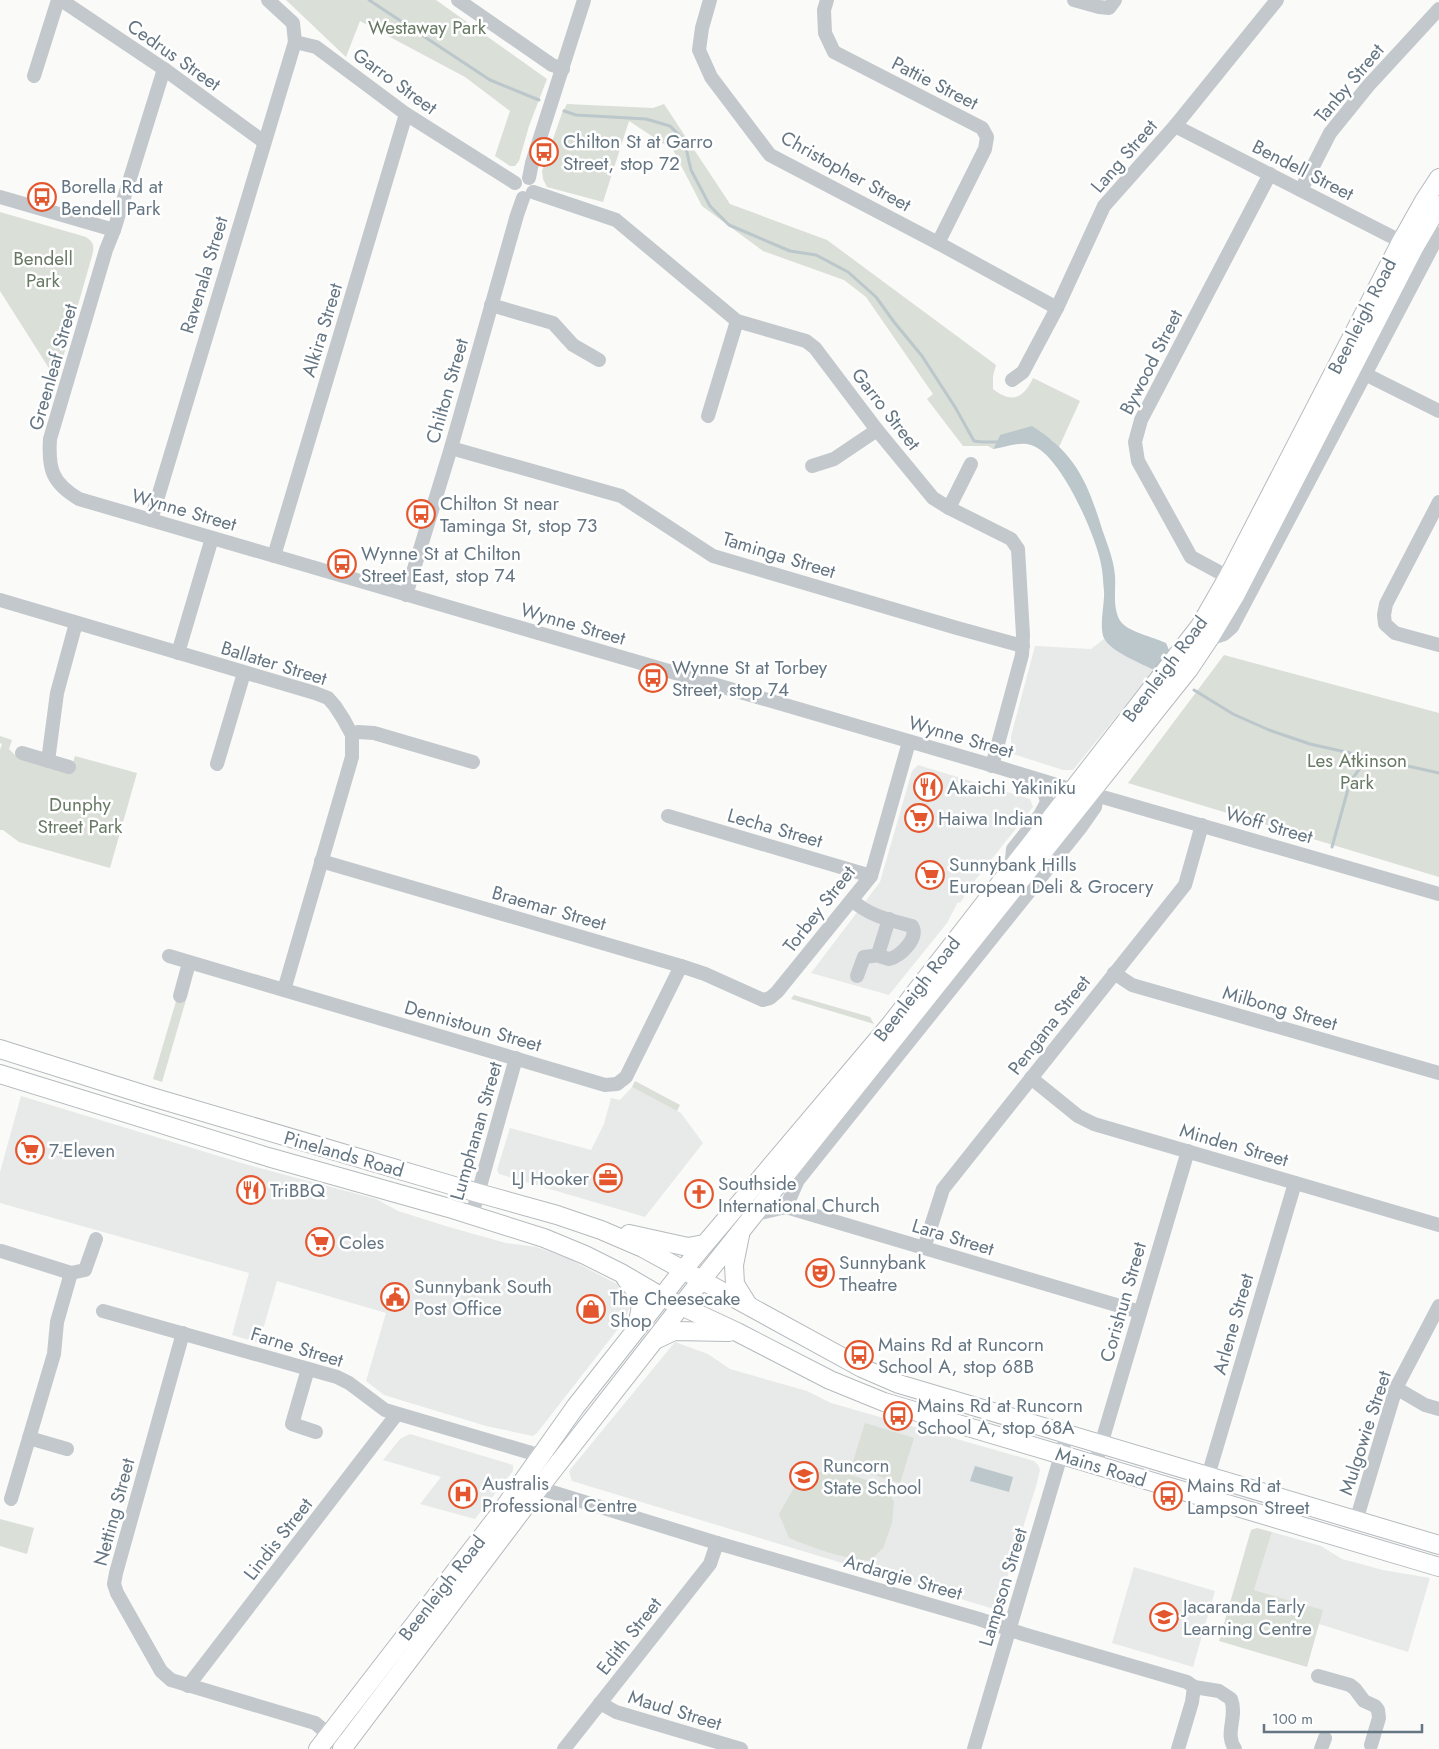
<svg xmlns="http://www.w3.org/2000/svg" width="1439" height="1749" font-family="Jost,sans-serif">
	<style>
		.built { fill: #e8e9e9 }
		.green { fill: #dadfd7 }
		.water { fill: #bbc7cb }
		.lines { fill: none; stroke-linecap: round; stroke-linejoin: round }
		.stream { stroke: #bbc7cb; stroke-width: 3 }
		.major-casing { stroke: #b5babe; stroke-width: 20 }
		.minor { stroke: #c3c8cc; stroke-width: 14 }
		.major { stroke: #fff; stroke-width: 18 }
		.labels { text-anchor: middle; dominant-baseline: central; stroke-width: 5; stroke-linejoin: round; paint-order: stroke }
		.park-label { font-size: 19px; fill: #687a64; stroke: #fff }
		.street-label { font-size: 19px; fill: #657683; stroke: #fff }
		.poi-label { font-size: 19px; fill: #657683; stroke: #fff; text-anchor: start }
	</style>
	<rect width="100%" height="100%" fill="#fafaf8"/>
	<g class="built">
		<polygon points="1104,639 1111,646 1131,659 1154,670 1073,770 1063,770 1013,754 1011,750 1011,736 1035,646 1091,649"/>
		<polygon points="918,765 1030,799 1033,807 976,879 960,903 958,902 947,923 889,995 811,973 880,882 912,771"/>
		<polygon points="632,1087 681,1113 703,1143 645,1217 499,1174 497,1170 510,1128 591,1150 604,1124 611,1098 620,1100"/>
		<polygon points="21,1096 245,1164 376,1199 398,1211 449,1227 506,1243 537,1247 569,1259 617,1284 630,1306 625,1320 537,1433 533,1436 486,1426 384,1395 366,1381 386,1313 277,1281 259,1343 232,1335 249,1273 0,1203 0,1172"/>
		<polygon points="675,1342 708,1354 730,1369 807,1391 831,1403 1034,1461 1038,1465 1040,1470 1037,1483 997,1610 572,1481 569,1471"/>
		<polygon points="410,1434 513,1465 513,1471 475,1519 420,1504 441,1477 383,1460 400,1439"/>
		<polygon points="1272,1532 1321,1546 1342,1559 1383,1570 1430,1578 1408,1652 1319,1624 1322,1610 1254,1590"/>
		<polygon points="1134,1567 1215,1591 1193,1667 1112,1643"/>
	</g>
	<g class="green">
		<polygon points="286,0 436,0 547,79 529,126 519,161 515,166 510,166 495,156 510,111 465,77 360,21 346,57"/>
		<path d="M567,104L653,108L664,104L730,204L827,240L996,365L993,376V389C1012,404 1024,398 1033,378L1080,401L1059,447L1052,440L1000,435L993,449L988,446H963L927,399L933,394L866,297L844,280L763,251L702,206L673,150L629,121L603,202L547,187L543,179L542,171L562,113Z"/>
		<path d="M0,212L86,237C95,243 94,247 92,256L58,375L52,373L0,291Z"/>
		<polygon points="1224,655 1439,713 1439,877 1128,783"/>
		<polygon points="0,736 12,740 9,749 15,755 70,772 75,756 137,773 110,868 19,842 3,830 0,830 0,750 2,744 0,743"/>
		<polygon points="794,995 870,1017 874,1024 791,999"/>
		<polygon points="177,998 186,1000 162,1082 153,1079"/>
		<polygon points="635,1081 680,1105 677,1111 632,1087"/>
		<polygon points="865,1423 914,1438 900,1483 851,1468"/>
		<path d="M818,1472H843L886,1487L894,1502L892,1523L883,1548L870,1561C841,1558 816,1549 789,1538L779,1514L799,1479Z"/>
		<polygon points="0,1519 34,1528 27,1554 0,1546"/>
		<polygon points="1257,1528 1272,1532 1254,1590 1323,1610 1307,1667 1219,1641 1251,1530"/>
	</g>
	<g class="water">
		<path d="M1032,426C1077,454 1088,484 1103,532C1108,546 1114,561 1115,576C1116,591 1112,609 1121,622C1129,632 1153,637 1166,643L1169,650L1154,670C1140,663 1114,653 1105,640C1098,630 1105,604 1104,591C1103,582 1103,573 1101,564C1096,536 1060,453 1031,445C1020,441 1005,447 993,449L1000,435Z"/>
		<polygon points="975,1466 1013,1477 1009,1492 970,1481"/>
	</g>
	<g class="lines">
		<g class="stream">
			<polyline points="369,0 490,80 539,100"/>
			<polyline points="564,111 576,115 646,119 670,126 684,140 691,170 710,206 729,225 790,251 816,255 848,272 876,297 894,322 922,356 955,407 974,441 982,442 1000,442"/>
			<polyline points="1194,690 1233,714 1269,730 1310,744 1439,773"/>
			<polyline points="1332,847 1350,782 1368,757"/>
		</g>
		<defs>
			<g id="major">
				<polyline points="0,1049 152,1097 478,1193 557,1215 601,1230 643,1248 683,1270 862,1368 899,1384 1439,1545"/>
				<polyline points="0,1074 268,1157 449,1208 544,1238 585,1255 621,1273 662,1297 737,1332 830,1380 884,1402 1439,1567"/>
				<polyline points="629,1234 688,1247 704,1244"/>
				<polyline points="740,1235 734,1265 735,1284 748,1305"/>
				<path d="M626,1279C642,1297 644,1303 636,1327"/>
				<polyline points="657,1339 674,1331 729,1332"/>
				<polyline points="318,1749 501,1512 576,1406 683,1270 890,1025 1200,626 1228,577 1401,242 1424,201 1439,178"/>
				<polyline points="342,1749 539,1488 681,1306 1189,669 1209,639 1236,594 1414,248 1439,205"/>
			</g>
		</defs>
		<use href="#major" class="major-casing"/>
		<g class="minor">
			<polyline points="61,0 164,69 264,142"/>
			<polyline points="268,0 293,23 295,42 316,47 406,114 515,183"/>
			<polyline points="458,0 552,65 563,69"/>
			<polyline points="710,0 702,28 699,50 711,77 770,155 938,243 1057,308"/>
			<polyline points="827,0 824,10 825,33 834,52 982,128 987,137 985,149 938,243"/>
			<polyline points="1074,0 1099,7 1109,8 1115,0"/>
			<path d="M164,69L114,230L106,250L50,439C48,469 52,483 79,499L1001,768L1073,790L1106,798L1439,894"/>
			<polyline points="34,76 58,0"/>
			<polyline points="1175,126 1410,246"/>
			<polyline points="529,178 532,163 584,0"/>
			<polyline points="1301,190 1330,133 1368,86 1439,9"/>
			<polyline points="533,192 616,220 737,321 806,341 815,348 877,430 933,498 949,508 1011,539 1018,549 1023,635 1022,655 992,766"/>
			<polyline points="0,197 114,230"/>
			<polyline points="491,305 553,323 573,345 599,360"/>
			<polyline points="1357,370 1439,411"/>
			<polyline points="1012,380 1023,372 1057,308 1104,206 1175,126 1277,0"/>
			<polyline points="708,416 737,321"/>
			<polyline points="451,448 621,496 713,556 957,628 1023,646"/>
			<polyline points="812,466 834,459 877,430"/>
			<polyline points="1439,502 1386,604 1384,615 1385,624 1395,633 1439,645"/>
			<polyline points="949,508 971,464"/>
			<polyline points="151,520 295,42"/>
			<polyline points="274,556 406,114"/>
			<polyline points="1228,577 1191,557 1138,461 1135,442 1141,420 1270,174"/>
			<polyline points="406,595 451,448 517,215 523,198"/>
			<polyline points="0,600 315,693 328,698 335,706 344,720 352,735 352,757 284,990"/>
			<polyline points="1209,639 1224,634 1232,627 1439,234"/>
			<polyline points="178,653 212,538"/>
			<polyline points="352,735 358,732 374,733 473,762"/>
			<polyline points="22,753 69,767"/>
			<polyline points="48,761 57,693 76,623"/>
			<polyline points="217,764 244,673"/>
			<polyline points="668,816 871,876"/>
			<polyline points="321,861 681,966 705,974 763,1000 770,998 777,992 871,876 909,742"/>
			<polyline points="1011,870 1013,849 1040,815 1047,802 1044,790 1038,780"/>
			<path d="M852,900C869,916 890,920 912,926C919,938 901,956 889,959L882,957L879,951L889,919"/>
			<polyline points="169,956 605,1085 617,1084 626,1077 681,966"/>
			<polyline points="1114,973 1132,985 1439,1073"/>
			<polyline points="857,976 864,957 880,955"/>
			<polyline points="180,996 189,963"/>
			<polyline points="1031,1078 1078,1116 1094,1124 1439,1225"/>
			<polyline points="786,1207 798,1180 1081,827 1095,807 1098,789"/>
			<polyline points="756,1214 786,1207 1140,1312"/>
			<polyline points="472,1215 516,1058"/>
			<polyline points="924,1248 943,1189 1185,885 1202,825"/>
			<polyline points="1,1251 71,1273 85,1270 96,1239"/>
			<polyline points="103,1311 337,1377 349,1383 385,1410 528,1452 540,1456 557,1466"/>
			<polyline points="183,1333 116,1573 114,1584 117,1593 161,1671 171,1680 315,1723 337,1741"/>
			<polyline points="308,1369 292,1424 316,1432"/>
			<polyline points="1396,1388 1425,1405 1439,1409"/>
			<polyline points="29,1438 67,1449"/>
			<polyline points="1095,1465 1188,1151"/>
			<polyline points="1208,1476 1295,1183"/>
			<polyline points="539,1488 717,1543 979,1619 1023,1634 1187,1682 1194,1687 1192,1702 1178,1749"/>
			<polyline points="11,1499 54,1354 57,1322 71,1273"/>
			<polyline points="1356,1521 1396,1388 1439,1306"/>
			<polyline points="1318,1676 1350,1685 1355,1689 1364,1701 1375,1706 1378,1710 1379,1718 1371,1745"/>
			<polyline points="188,1686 397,1414"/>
			<path d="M1194,1687L1219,1691L1231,1699C1238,1717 1224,1733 1235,1749"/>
			<polyline points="600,1703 616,1712 741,1749"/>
			<polyline points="564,1749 710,1564 717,1543"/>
			<polyline points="974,1749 1067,1435"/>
			<polyline points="1321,1749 1325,1738"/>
		</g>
		<use href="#major" class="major"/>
	</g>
	<defs>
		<symbol id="bus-ring" viewBox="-11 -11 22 22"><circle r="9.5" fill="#fff" stroke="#e4572e" stroke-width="1.5"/><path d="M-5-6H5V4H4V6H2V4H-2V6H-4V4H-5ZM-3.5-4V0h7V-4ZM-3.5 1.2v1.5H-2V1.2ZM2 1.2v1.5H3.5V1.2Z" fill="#e4572e"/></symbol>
		<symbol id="restaurant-ring" viewBox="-11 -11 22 22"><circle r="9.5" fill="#fff" stroke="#e4572e" stroke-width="1.5"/><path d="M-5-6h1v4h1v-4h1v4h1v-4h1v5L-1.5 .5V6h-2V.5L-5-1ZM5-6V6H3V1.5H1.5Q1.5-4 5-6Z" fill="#e4572e"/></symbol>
		<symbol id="supermarket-ring" viewBox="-11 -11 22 22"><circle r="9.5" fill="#fff" stroke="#e4572e" stroke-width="1.5"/><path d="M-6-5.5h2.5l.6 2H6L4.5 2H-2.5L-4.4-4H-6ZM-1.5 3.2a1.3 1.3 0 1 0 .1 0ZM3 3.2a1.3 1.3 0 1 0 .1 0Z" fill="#e4572e"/></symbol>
		<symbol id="office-ring" viewBox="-11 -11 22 22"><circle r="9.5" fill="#fff" stroke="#e4572e" stroke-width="1.5"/><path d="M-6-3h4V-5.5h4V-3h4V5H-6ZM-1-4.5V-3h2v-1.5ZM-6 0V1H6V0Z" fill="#e4572e"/></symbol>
		<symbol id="church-ring" viewBox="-11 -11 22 22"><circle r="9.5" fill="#fff" stroke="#e4572e" stroke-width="1.5"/><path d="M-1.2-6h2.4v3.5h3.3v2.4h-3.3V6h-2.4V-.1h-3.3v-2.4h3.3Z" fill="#e4572e"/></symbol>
		<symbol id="theatre-ring" viewBox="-11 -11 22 22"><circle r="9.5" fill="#fff" stroke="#e4572e" stroke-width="1.5"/><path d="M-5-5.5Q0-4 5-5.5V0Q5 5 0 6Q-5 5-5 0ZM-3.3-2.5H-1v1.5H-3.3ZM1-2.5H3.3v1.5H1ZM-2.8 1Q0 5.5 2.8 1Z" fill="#e4572e"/></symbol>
		<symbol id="civic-ring" viewBox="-11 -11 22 22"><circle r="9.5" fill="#fff" stroke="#e4572e" stroke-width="1.5"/><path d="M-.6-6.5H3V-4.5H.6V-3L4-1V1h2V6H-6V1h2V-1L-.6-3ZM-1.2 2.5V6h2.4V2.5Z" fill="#e4572e"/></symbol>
		<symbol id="shop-ring" viewBox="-11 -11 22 22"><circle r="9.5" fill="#fff" stroke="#e4572e" stroke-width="1.5"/><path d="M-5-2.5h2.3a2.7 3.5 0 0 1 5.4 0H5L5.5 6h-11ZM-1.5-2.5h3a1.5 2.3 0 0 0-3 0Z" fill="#e4572e"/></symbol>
		<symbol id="school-ring" viewBox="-11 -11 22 22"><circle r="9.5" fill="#fff" stroke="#e4572e" stroke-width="1.5"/><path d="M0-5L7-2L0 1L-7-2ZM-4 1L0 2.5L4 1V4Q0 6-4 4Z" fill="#e4572e"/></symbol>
		<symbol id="hospital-ring" viewBox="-11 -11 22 22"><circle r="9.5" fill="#fff" stroke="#e4572e" stroke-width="1.5"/><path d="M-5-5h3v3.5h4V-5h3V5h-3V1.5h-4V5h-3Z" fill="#e4572e"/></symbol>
	</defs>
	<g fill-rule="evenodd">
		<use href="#bus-ring" x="528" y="136" width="32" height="32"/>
		<use href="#bus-ring" x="26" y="181" width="32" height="32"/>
		<use href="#bus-ring" x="405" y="498" width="32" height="32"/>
		<use href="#bus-ring" x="326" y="548" width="32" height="32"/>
		<use href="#bus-ring" x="637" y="662" width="32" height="32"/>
		<use href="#restaurant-ring" x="912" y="771" width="32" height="32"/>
		<use href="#supermarket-ring" x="903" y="802" width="32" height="32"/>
		<use href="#supermarket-ring" x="914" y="859" width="32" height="32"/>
		<use href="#supermarket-ring" x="14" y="1134" width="32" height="32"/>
		<use href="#office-ring" x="592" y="1162" width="32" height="32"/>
		<use href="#restaurant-ring" x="235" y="1174" width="32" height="32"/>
		<use href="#church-ring" x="683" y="1178" width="32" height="32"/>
		<use href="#supermarket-ring" x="304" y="1226" width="32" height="32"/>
		<use href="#theatre-ring" x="804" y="1257" width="32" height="32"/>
		<use href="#civic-ring" x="379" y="1281" width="32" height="32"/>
		<use href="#shop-ring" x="575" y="1293" width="32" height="32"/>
		<use href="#bus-ring" x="843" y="1339" width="32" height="32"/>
		<use href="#bus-ring" x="882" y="1400" width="32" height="32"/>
		<use href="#school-ring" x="788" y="1460" width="32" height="32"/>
		<use href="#hospital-ring" x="447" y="1478" width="32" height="32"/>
		<use href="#bus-ring" x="1152" y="1480" width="32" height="32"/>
		<use href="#school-ring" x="1148" y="1601" width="32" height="32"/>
	</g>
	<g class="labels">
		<g class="park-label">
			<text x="427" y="27">Westaway Park</text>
			<text x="43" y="258">Bendell<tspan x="43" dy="22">Park</tspan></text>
			<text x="1357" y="760">Les Atkinson<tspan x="1357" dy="22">Park</tspan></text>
			<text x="80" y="804">Dunphy<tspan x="80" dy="22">Street Park</tspan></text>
		</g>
		<g class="street-label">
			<text transform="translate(174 55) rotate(35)">Cedrus Street</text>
			<text transform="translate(395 81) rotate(36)">Garro Street</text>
			<text transform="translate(935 83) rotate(27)">Pattie Street</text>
			<text transform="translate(1349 83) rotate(-50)">Tanby Street</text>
			<text transform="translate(1124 156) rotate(-49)">Lang Street</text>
			<text transform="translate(1303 170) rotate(27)">Bendell Street</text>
			<text transform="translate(846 171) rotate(29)">Christopher Street</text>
			<text transform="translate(204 275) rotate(-73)">Ravenala Street</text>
			<text transform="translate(1362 316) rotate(-63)">Beenleigh Road</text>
			<text transform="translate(322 330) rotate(-73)">Alkira Street</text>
			<text transform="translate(1151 362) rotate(-63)">Bywood Street</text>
			<text transform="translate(53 367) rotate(-74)">Greenleaf Street</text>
			<text transform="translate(447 391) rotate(-74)">Chilton Street</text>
			<text transform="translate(886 409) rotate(52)">Garro Street</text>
			<text transform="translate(184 510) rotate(16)">Wynne Street</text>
			<text transform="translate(779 555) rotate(17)">Taminga Street</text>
			<text transform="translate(573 624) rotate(16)">Wynne Street</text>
			<text transform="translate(274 663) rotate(17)">Ballater Street</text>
			<text transform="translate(1165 669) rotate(-53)">Beenleigh Road</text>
			<text transform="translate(961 737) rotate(16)">Wynne Street</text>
			<text transform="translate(1269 825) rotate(16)">Woff Street</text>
			<text transform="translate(775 828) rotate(16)">Lecha Street</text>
			<text transform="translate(549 908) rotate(16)">Braemar Street</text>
			<text transform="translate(819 909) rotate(-52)">Torbey Street</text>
			<text transform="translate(917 989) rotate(-52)">Beenleigh Road</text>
			<text transform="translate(1280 1008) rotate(16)">Milbong Street</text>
			<text transform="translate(1049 1025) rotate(-52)">Pengana Street</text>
			<text transform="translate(473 1026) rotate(16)">Dennistoun Street</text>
			<text transform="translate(476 1131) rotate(-74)">Lumphanan Street</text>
			<text transform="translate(1234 1145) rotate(16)">Minden Street</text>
			<text transform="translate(344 1154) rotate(16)">Pinelands Road</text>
			<text transform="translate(953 1237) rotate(17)">Lara Street</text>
			<text transform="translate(1123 1302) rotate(-74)">Corishun Street</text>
			<text transform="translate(1233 1324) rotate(-74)">Arlene Street</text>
			<text transform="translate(297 1347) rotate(17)">Farne Street</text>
			<text transform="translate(1365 1433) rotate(-72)">Mulgowie Street</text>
			<text transform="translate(1101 1467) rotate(17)">Mains Road</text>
			<text transform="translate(114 1512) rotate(-75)">Netting Street</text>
			<text transform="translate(278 1539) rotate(-52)">Lindis Street</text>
			<text transform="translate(903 1577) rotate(16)">Ardargie Street</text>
			<text transform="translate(1003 1587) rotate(-73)">Lampson Street</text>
			<text transform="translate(442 1588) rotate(-52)">Beenleigh Road</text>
			<text transform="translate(629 1636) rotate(-52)">Edith Street</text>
			<text transform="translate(675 1710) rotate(17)">Maud Street</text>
		</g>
		<g class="poi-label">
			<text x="563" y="141">Chilton St at Garro<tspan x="563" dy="22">Street, stop 72</tspan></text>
			<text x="61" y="186">Borella Rd at<tspan x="61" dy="22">Bendell Park</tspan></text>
			<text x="440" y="503">Chilton St near<tspan x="440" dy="22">Taminga St, stop 73</tspan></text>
			<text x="361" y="553">Wynne St at Chilton<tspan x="361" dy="22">Street East, stop 74</tspan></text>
			<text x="672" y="667">Wynne St at Torbey<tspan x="672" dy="22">Street, stop 74</tspan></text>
			<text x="947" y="787">Akaichi Yakiniku</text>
			<text x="938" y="818">Haiwa Indian</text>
			<text x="949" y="864">Sunnybank Hills<tspan x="949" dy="22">European Deli &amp; Grocery</tspan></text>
			<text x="49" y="1150">7-Eleven</text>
			<text x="589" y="1178" text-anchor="end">LJ Hooker</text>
			<text x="718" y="1183">Southside<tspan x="718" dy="22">International Church</tspan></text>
			<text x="270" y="1190">TriBBQ</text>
			<text x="339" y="1242">Coles</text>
			<text x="839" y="1262">Sunnybank<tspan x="839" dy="22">Theatre</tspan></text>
			<text x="414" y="1286">Sunnybank South<tspan x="414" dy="22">Post Office</tspan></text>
			<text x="610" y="1298">The Cheesecake<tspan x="610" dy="22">Shop</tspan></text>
			<text x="878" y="1344">Mains Rd at Runcorn<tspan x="878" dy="22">School A, stop 68B</tspan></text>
			<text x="917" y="1405">Mains Rd at Runcorn<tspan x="917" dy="22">School A, stop 68A</tspan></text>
			<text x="823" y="1465">Runcorn<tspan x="823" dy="22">State School</tspan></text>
			<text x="482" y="1483">Australis<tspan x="482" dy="22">Professional Centre</tspan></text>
			<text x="1187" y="1485">Mains Rd at<tspan x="1187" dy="22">Lampson Street</tspan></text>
			<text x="1183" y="1606">Jacaranda Early<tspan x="1183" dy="22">Learning Centre</tspan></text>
		</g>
	</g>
	<path d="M1264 1724v8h158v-8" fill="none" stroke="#657683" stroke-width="2.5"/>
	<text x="1272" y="1724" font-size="15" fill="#657683" stroke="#ffffff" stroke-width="4" paint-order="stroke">100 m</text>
</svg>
